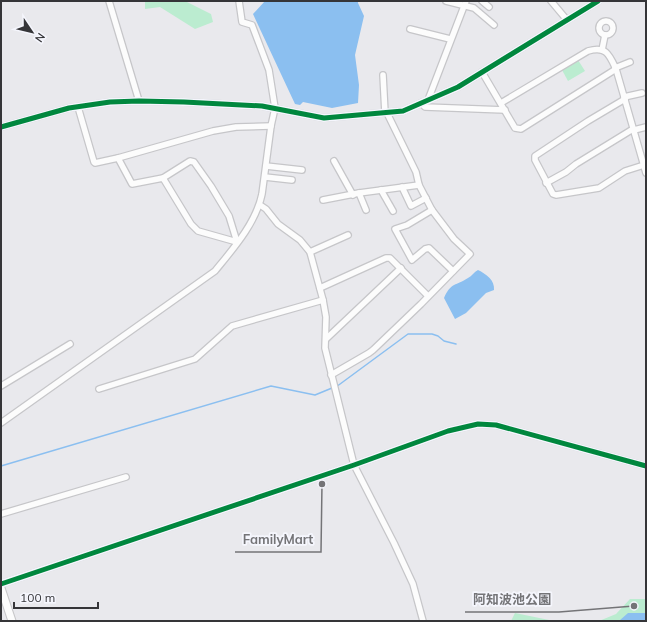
<svg xmlns="http://www.w3.org/2000/svg" width="647" height="622" font-family="Mulish,'Noto Sans JP',sans-serif">
	<style>
		.green { fill: #bbecd0 }
		.water { fill: #8bbff0 }
		.lines { fill: none; stroke-linecap: round; stroke-linejoin: round }
		.stream { stroke: #8bbff0; stroke-width: 1.5 }
		.minor-casing { stroke: #c6c6c9; stroke-width: 8 }
		.major-casing { stroke: #c6c6c9; stroke-width: 9 }
		.minor { stroke: #fcfcfc; stroke-width: 5.5 }
		.major { stroke: #fcfcfc; stroke-width: 7 }
		.cycleway-casing { stroke: #f5f6fd; stroke-width: 8 }
		.cycleway { stroke: #00873e; stroke-width: 5 }
		.leader { fill: none; stroke: #747477; stroke-width: 1.5 }
		.callout-dot { fill: #747477; stroke: #f5f6fd; stroke-width: 1.5 }
		.callout-label { font-size: 13px; text-anchor: middle; font-weight: bold; fill: #747477; stroke: #f5f6fd; stroke-width: 3.5; stroke-linejoin: round; paint-order: stroke }
	</style>
	<rect width="100%" height="100%" fill="#e9e9ed"/>
	<g class="green">
		<polygon points="145,1 185,1 211,14 213,22 195,29 160,7 145,9"/>
		<polygon points="578,60 585,71 568,81 562,70"/>
		<polygon points="630,599 646,599 646,621 599,621 616,614"/>
		<polygon points="515,613 554,621 511,621"/>
	</g>
	<g class="water">
		<polygon points="265,1 358,1 358,3 364,16 355,55 359,85 358,103 332,108 303,102 300,105 295,104 253,14"/>
		<path d="M478,270C486,274 495,280 494,290L486,293L466,313L455,319L444,298C451,282 456,286 468,278C472,276 474,272 478,270Z"/>
		<polygon points="628,613 646,613 646,621 619,621"/>
	</g>
	<g class="lines">
		<g class="stream">
			<polyline points="336,387 408,334 432,334 438,336 444,341 456,344"/>
			<polyline points="1,466 271,386 315,395 332,388"/>
		</g>
		<defs>
			<g id="minor">
				<polyline points="109,1 139,101"/>
				<polyline points="446,1 474,8 494,25"/>
				<polyline points="482,1 489,7"/>
				<polyline points="551,1 567,20"/>
				<circle cx="606" cy="28" r="7"/>
				<polyline points="410,29 450,39"/>
				<polyline points="602,50 605,35"/>
				<polyline points="615,68 630,62"/>
				<polyline points="482,72 515,128 521,129 616,69"/>
				<polyline points="383,75 385,113"/>
				<polyline points="624,97 642,93"/>
				<polyline points="625,99 588,121 535,156 535,160 553,194 556,195 599,188 625,171 644,165"/>
				<polyline points="428,100 466,1"/>
				<polyline points="421,103 425,107 505,110"/>
				<path d="M501,103L588,51C606,46 609,54 616,69L646,173"/>
				<polyline points="78,107 94,162 95,163 118,158 213,131 236,127 271,126"/>
				<polyline points="1,127 69,108 110,102 139,101 184,102 262,106 324,118 403,111 458,87 598,1"/>
				<polyline points="634,130 646,127"/>
				<polyline points="118,158 132,184 163,178 191,224 198,231 237,242"/>
				<polyline points="334,161 353,195"/>
				<polyline points="266,166 302,170"/>
				<polyline points="265,177 292,180"/>
				<polyline points="163,178 190,161 194,162 211,186 229,216 237,242"/>
				<polyline points="546,183 566,172 576,164 633,129"/>
				<polyline points="402,187 411,206 426,198"/>
				<polyline points="381,190 393,211"/>
				<polyline points="359,193 366,210"/>
				<polyline points="323,200 359,193 419,185"/>
				<polyline points="260,205 266,209 278,224 300,240 310,252 323,300 326,317 325,348 354,465 394,543 413,584 423,621"/>
				<polyline points="432,210 407,225 395,229 412,260 425,249 429,248 453,271"/>
				<polyline points="310,252 348,235"/>
				<polyline points="320,288 386,258 390,258 428,296"/>
				<polyline points="326,339 401,268"/>
				<polyline points="331,375 369,353 373,350 421,304 470,254 454,239 432,210 419,185 416,172 387,113"/>
				<polyline points="1,386 70,344"/>
				<polyline points="99,389 195,359 232,326 323,300"/>
				<path d="M1,423L215,271C233,249 256,223 262,194L271,126L275,108L269,70L252,25L242,22L239,1"/>
				<polyline points="1,514 126,477"/>
				<polyline points="1,584 354,465 448,431 478,424 496,425 646,466"/>
			</g>
			<polyline id="major" points="1,588 12,621"/>
		</defs>
		<use href="#minor" class="minor-casing"/>
		<use href="#major" class="major-casing"/>
		<use href="#minor" class="minor"/>
		<use href="#major" class="major"/>
		<defs>
			<g id="cycleway">
				<polyline points="1,127 69,108 110,102 139,101 184,102 262,106 324,118 403,111 458,87 598,1"/>
				<polyline points="1,584 354,465 448,431 478,424 496,425 646,466"/>
			</g>
		</defs>
		<use href="#cycleway" class="cycleway-casing"/>
		<use href="#cycleway" class="cycleway"/>
	</g>
	<path class="leader" d="M322 484L321 552H235M634 606L559 612H465"/>
	<g class="callout-dot">
		<circle cx="322" cy="484" r="4"/>
		<circle cx="634" cy="606" r="4"/>
	</g>
	<g class="callout-label">
		<text x="278" y="544">FamilyMart</text>
		<text x="512" y="604">阿知波池公園</text>
	</g>
	<rect width="647" height="622" fill="none" stroke="#353538" stroke-width="4"/>
	<g transform="translate(32 32) rotate(125)" stroke="#f5f6fd" stroke-width="3" paint-order="stroke">
	<path d="M0-3L7 15L0 10L-7 15Z" fill="#353538"/>
	<text y="-6" font-size="11" font-weight="bold" text-anchor="middle" fill="#353538">N</text>
	</g>
	<path d="M14 602v6h84v-6" fill="none" stroke="#353538" stroke-width="2"/>
	<text x="20" y="602" font-size="12" fill="#353538" stroke="#f5f6fd" stroke-width="3" paint-order="stroke">100 m</text>
</svg>
